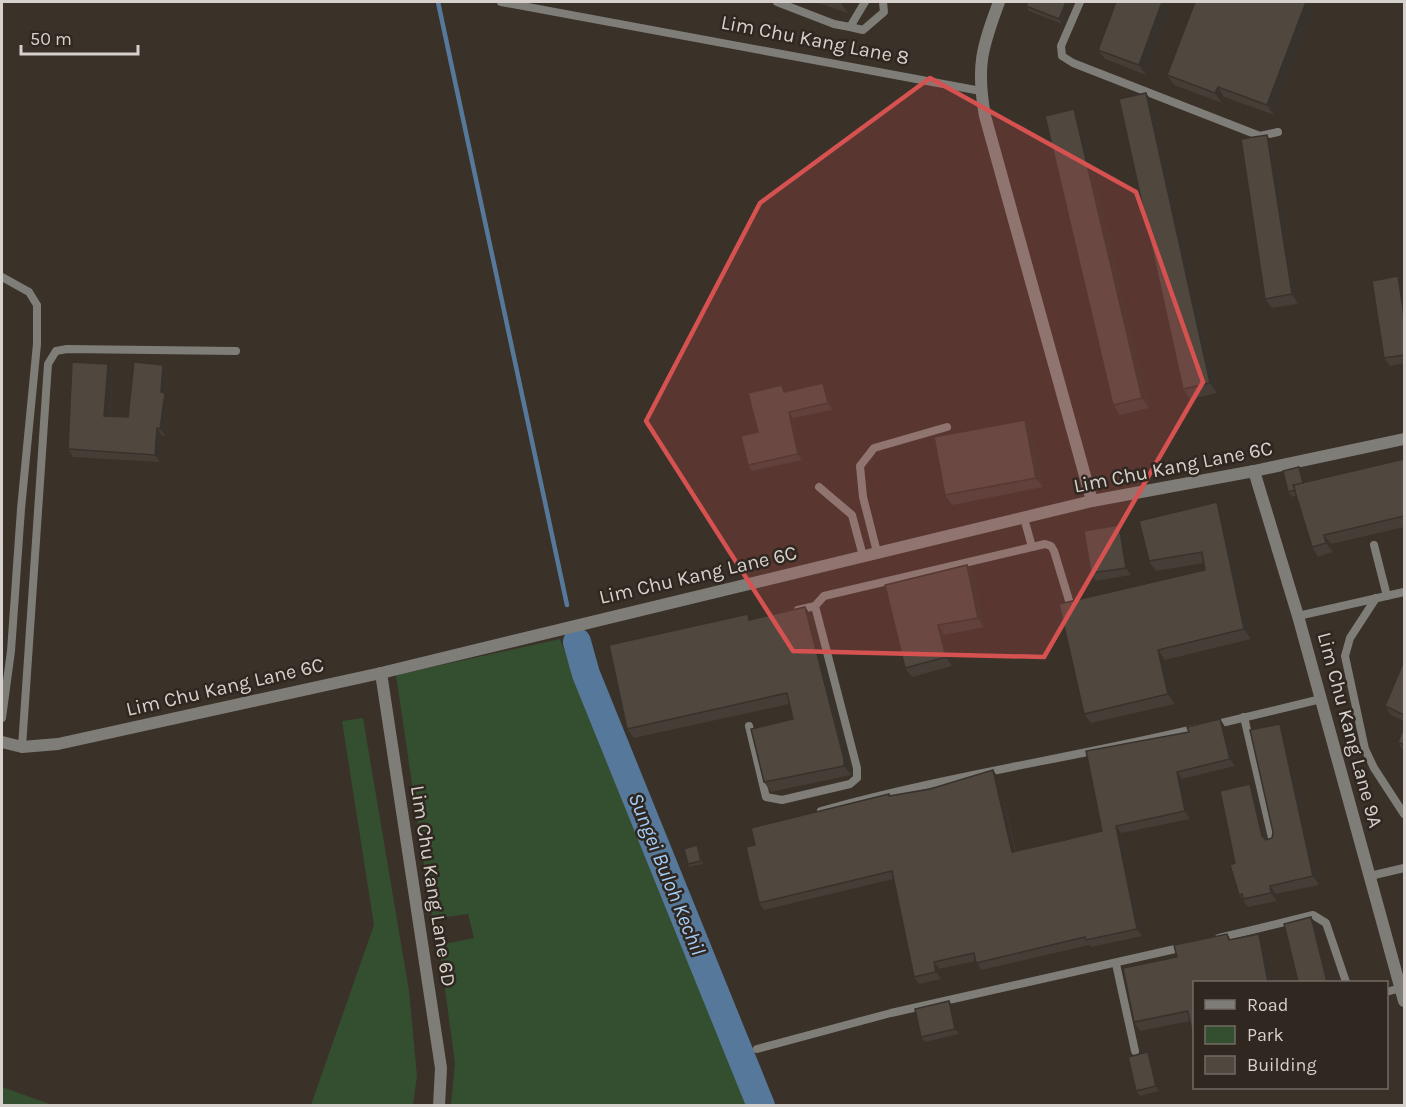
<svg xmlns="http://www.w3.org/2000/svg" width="1406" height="1107" font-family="Karla,sans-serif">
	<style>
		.green { fill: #344f2f }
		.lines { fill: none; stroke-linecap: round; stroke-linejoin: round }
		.stream { stroke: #56789a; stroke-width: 4.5 }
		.river { stroke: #56789a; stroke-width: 28 }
		.service { stroke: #7f7d78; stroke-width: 8 }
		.minor { stroke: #7f7d78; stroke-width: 12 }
		.wall { fill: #453d36 }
		.shaded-wall { fill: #38322c }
		.building { fill: #50473f; stroke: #38322c; stroke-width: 1.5 }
		.marked { fill: #d65251; fill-opacity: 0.2; stroke: #d65251; stroke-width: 4.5; stroke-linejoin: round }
		.labels { text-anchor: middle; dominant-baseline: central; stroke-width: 5; stroke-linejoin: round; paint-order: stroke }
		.street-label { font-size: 20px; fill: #d6d1cc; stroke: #2f2720 }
		.water-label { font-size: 21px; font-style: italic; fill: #a2cdf9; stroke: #2f2720 }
	</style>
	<rect width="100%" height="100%" fill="#3a3129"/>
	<g class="green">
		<polygon points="560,639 749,1105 451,1105 455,1063 439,945 474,938 468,914 432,919 396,675"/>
		<polygon points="363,718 409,991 417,1076 413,1105 311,1105 374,925 342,721"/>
		<polygon points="2,1087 52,1105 2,1105"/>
	</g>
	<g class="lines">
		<polyline class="stream" points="438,2 567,605"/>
		<polyline class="river" points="577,642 586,674 761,1106"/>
		<g class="service">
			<polyline points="501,2 981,91"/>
			<polyline points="777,2 834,24 850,27 865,2"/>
			<polyline points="1080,2 1061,46 1062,56 1073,63 1260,136 1278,132"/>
			<polyline points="850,27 863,30 884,12 883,2"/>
			<polyline points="2,277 29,292 37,305 37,344 21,509 11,651 2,718"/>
			<polyline points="819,487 852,515 863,556"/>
			<polyline points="1024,518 1032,547"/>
			<polyline points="1374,545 1387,596"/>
			<polyline points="877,552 863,497 860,466 874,448 947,427"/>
			<polyline points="1376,598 1350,638 1345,656 1365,749 1374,768 1404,814"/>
			<polyline points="798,610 815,606 824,596 1045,544 1051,546 1054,551 1071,607"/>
			<polyline points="1298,616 1404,592"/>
			<polyline points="1244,717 1273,842"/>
			<polyline points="1213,725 1321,699"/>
			<polyline points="749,726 766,797 782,800 850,784 857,778 857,768 815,606"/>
			<polyline points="22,747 48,364 56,351 67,349 236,351"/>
			<path d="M821,811C945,776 1073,758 1198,728"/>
			<polyline points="1370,876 1404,868"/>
			<polyline points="1219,938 1313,915 1326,923 1346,982"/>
			<polyline points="1116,964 1135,1051"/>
			<polyline points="1386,992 1401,988"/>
			<polyline points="757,1049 891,1013 1184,947"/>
		</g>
		<g class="minor">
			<path d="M999,2C982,48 976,66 985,116L1092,501"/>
			<polyline points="1254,471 1298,616 1404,1001"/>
			<polyline points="381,673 441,1068 439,1106"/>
			<polyline points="2,742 22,747 58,744 381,673 1092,501 1254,471 1404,439"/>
		</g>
	</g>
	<g class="wall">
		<polygon points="815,2 851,2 848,13"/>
		<polygon points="1028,2 1072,2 1062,24 1029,11 1026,6"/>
		<polygon points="1116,2 1173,2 1146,75 1105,59 1098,50"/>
		<polygon points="1195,2 1316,2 1274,115 1224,97 1222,103 1174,85 1167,75"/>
		<polygon points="1153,103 1217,393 1190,399 1183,389"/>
		<polygon points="1081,119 1149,408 1120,415 1113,405"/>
		<polygon points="1274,145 1298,304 1272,308 1265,299"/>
		<polygon points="1403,284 1404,291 1404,363 1390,366 1384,358"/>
		<polygon points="108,364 113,372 110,416 128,417 163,365 169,372 166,395 170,400 166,436 162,436 160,462 73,457 68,449"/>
		<polygon points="828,390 832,410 793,418 802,460 752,471 748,465 758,432 787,392"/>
		<polygon points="1025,420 1032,429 1043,487 952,505 945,495"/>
		<polygon points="1404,459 1404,527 1331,544 1333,552 1318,557 1312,547 1296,496 1292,497 1288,492 1303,472 1305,482"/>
		<polygon points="1223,512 1251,639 1165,660 1175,704 1091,723 1084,714 1205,570 1204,563 1156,571 1149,561"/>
		<polygon points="1124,532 1131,575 1096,581 1091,573"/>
		<polygon points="967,565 974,574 984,627 944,635 952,666 912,677 905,668"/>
		<polygon points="805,607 812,617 851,769 851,775 771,792 764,782 793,719 789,704 634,738 627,729 752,620"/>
		<polygon points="1404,661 1404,721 1391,715 1385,706"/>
		<polygon points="1220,719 1225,727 1235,766 1182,779 1190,819 1121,833 1142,936 1091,947 1089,945 981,970 976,961 939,969 941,979 919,984 914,977 893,879 764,910 759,903 755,845 889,794 890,796 998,777 1016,851 1102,831 1189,732"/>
		<polygon points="1280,724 1285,732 1319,885 1276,894 1277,901 1248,907 1239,895 1235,863 1250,784 1255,793 1266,839 1272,838 1273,832"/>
		<polygon points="1404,727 1404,752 1398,742"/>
		<polygon points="699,848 703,864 689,867 688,864"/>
		<polygon points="1227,934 1231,940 1259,934 1265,944 1194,982 1194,1036 1192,1032 1190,1021 1140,1031 1134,1022 1177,957"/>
		<polygon points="953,1006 959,1034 925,1042 921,1037"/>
		<polygon points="1148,1052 1152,1057 1159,1091 1140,1096 1136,1091"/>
	</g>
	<g class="shaded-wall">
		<polygon points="841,2 851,2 848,13 841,3"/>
		<polygon points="1066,2 1072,2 1062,24 1059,19"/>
		<polygon points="1162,2 1173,2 1146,75 1139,65"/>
		<polygon points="1306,2 1316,2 1274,115 1267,105"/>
		<polygon points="1218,87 1224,97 1222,103 1215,93"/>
		<polygon points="1146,93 1153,103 1217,393 1210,383"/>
		<polygon points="1074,109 1081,119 1149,408 1142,398"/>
		<polygon points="1267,135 1274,145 1298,304 1292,294"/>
		<polygon points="1398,276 1403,284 1404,291 1404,317"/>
		<polygon points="108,364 113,372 109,423 104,416"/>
		<polygon points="163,365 169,372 166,395 170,400 166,436 160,429 161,392"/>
		<polygon points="823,383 828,390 832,410 828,403"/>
		<polygon points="789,412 793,418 802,460 798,454"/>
		<polygon points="1025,420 1032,429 1043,487 1036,478"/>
		<polygon points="157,428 162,436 160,462 155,455"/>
		<polygon points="1299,467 1303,472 1308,493 1304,488"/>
		<polygon points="1217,502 1223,512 1251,639 1244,629"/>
		<polygon points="1119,525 1124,532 1131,575 1126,568"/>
		<polygon points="1324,535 1331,544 1333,552 1326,543"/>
		<polygon points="967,565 974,574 984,627 978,618"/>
		<polygon points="805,607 812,617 851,769 851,775 844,766"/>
		<polygon points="938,625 944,635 952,666 946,657"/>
		<polygon points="1158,650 1165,660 1175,704 1168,694"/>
		<polygon points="1220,719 1225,727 1235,766 1230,759"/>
		<polygon points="1280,724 1285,732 1319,885 1313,876"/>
		<polygon points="993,770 998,777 1017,859 1012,852"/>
		<polygon points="1177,772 1182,779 1190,819 1185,811"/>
		<polygon points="1250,784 1255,793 1267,844 1262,836"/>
		<polygon points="1116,826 1121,833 1142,936 1137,929"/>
		<polygon points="1270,886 1276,894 1277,901 1271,893"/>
		<polygon points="1311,917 1316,924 1330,982 1327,982"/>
		<polygon points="1259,934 1265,944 1272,982 1268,982"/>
		<polygon points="934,962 939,969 941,979 936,972"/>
		<polygon points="949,1001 953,1006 959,1034 955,1029"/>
		<polygon points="1148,1052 1152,1057 1159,1091 1156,1086"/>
	</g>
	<g class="building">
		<polygon points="1028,2 1066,2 1059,19 1026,6"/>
		<polygon points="1116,2 1162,2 1139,65 1098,50"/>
		<polygon points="1195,2 1306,2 1267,105 1218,87 1215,93 1167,75"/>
		<polygon points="1146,93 1210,383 1183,389 1119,99"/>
		<polygon points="1074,109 1142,398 1113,405 1045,116"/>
		<polygon points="1267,135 1292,294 1265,299 1241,139"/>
		<polygon points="1398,276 1404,317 1404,355 1384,358 1372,281"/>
		<polygon points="72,362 108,364 104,416 128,417 134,362 163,365 161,392 165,393 160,429 157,428 155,455 68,449"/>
		<polygon points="823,383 828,403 789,412 798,454 748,465 741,436 758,432 748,393 782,385 784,392"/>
		<polygon points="1025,420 1036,478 945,495 934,437"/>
		<polygon points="1404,459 1404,516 1324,535 1326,543 1312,547 1293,485"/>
		<polygon points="1299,467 1303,483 1293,485 1295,490 1288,492 1283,471"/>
		<polygon points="1217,502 1244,629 1158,650 1168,694 1084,714 1059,604 1205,570 1202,552 1149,561 1139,521"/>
		<polygon points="1119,525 1126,568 1091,573 1084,531"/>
		<polygon points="967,565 978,618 938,625 946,657 905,668 885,585"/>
		<polygon points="805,607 844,759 844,766 764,782 751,729 793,719 787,693 627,729 609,645 748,614 749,620"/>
		<polygon points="1404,661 1404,715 1385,706"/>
		<polygon points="1220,719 1230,759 1177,772 1185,811 1116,826 1137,929 1086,940 1085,937 976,963 974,953 934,962 936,972 914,977 892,871 759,903 746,847 755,845 751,828 889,794 889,796 930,789 993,770 1012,852 1065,840 1102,831 1086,751 1189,732 1187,727"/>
		<polygon points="1280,724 1313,876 1270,886 1271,893 1243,899 1242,894 1239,895 1230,865 1235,863 1220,791 1250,784 1262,836 1266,840 1272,838 1273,832 1250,730"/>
		<polygon points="1404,727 1404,745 1398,742"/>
		<polygon points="697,845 701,861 688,864 684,849"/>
		<polygon points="1311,917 1327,982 1298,982 1284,924"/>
		<polygon points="1227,934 1229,940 1259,934 1268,982 1194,982 1194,1031 1192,1032 1188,1011 1134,1022 1123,968 1177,957 1174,945"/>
		<polygon points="949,1001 955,1029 921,1037 915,1009"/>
		<polygon points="1148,1052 1156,1086 1136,1091 1128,1057"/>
	</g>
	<path class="marked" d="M930,78L1136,192L1203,382L1044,657L793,651L646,421L760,203Z"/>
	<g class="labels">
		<g class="street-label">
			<text transform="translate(815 40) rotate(11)">Lim Chu Kang Lane 8</text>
			<text transform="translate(1173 467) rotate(-11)">Lim Chu Kang Lane 6C</text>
			<text transform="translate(698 575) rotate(-13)">Lim Chu Kang Lane 6C</text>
			<text transform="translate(225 687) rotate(-13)">Lim Chu Kang Lane 6C</text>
			<text transform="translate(1350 730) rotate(75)">Lim Chu Kang Lane 9A</text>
			<text transform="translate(433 886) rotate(81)">Lim Chu Kang Lane 6D</text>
		</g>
		<g class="water-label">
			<text transform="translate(667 874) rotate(68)">Sungei Buloh Kechil</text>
		</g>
	</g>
	<rect width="1406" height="1107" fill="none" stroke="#d6d1cc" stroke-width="6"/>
	<rect x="1193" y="981" width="195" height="108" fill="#2f2720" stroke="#726b65" stroke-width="1.5"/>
	<rect x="1205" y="1000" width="30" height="9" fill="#7f7d78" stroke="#726b65" stroke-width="1.5"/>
	<text x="1247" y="1011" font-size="18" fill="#d6d1cc">Road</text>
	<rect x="1205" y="1026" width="30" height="18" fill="#344f2f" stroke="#726b65" stroke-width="1.5"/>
	<text x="1247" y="1041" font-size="18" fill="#d6d1cc">Park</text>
	<rect x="1205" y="1056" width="30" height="18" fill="#50473f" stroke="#726b65" stroke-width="1.5"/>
	<text x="1247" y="1071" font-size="18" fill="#d6d1cc">Building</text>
	<path d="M21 45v9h117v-9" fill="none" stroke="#d6d1cc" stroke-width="3"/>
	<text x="30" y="45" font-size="18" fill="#d6d1cc" stroke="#2f2720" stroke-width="4.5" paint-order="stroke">50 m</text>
</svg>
